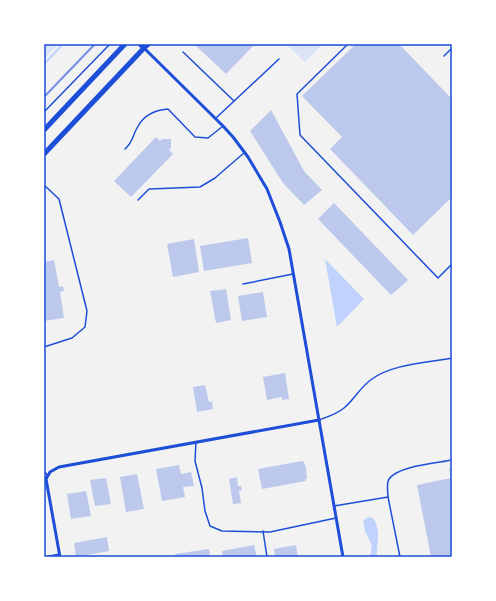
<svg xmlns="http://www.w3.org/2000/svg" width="496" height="601" font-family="Poppins,sans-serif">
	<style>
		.green { fill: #dbe4f7 }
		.water { fill: #bfd3fe }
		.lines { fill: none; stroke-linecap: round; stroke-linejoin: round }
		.stream { stroke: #bfd3fe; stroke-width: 2 }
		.building { fill: #bdc9ec }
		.path { stroke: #1d4ed8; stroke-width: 1.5 }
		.service { stroke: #1d4ed8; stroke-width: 1.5 }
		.minor { stroke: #1d4ed8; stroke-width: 3 }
		.secondary { stroke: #1d4ed8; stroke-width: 4.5 }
		.primary { stroke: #1d4ed8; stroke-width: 5 }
		.rail { stroke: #7290e2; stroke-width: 2 }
		.neatline { fill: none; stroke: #1d4ed8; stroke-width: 1.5 }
	</style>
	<rect width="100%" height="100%" fill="#f2f2f2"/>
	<g class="green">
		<polygon points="44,44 58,44 44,59"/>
		<polygon points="286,44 323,44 305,62"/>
	</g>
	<g class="water">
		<polygon points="325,259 364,299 337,327"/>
		<path d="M368,517L373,518C382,532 376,542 377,557H370L372,546L365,531L363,521Z"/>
	</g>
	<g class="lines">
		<polyline class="stream" points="44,64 63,44"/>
	</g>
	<g class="building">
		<polygon points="194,44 255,44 226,74"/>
		<polygon points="356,44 399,44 452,99 452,197 413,235 330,149 342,137 302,96"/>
		<polygon points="271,110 304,171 322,190 304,205 283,183 250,131"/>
		<polygon points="156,137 160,141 162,139 171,139 171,148 169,150 173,154 131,197 114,181"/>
		<polygon points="334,203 408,280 391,295 318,219"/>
		<polygon points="248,238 252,263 204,271 200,246"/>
		<polygon points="194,239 199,272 173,277 167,244"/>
		<polygon points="54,260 59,287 63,286 64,291 60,292 64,318 44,321 44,262"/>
		<polygon points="226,289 231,320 216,323 210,291"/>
		<polygon points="263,292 267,317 242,321 238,296"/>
		<polygon points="285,373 289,399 282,400 282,397 267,400 263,377"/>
		<polygon points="205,385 209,402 212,401 213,409 197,412 193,387"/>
		<polygon points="302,461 304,462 306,468 307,479 305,479 306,481 262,489 258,469"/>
		<polygon points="179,465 181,474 191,472 194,486 183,487 185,497 162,501 156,469"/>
		<polygon points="452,467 452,557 431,557 417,485 451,478 449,468"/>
		<polygon points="137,474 144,509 126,512 120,477"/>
		<polygon points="237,477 238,486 241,486 242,490 239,491 241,503 233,504 229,479"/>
		<polygon points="106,478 111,504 95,506 90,480"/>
		<polygon points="86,491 91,516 71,519 67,494"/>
		<polygon points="107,537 109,551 76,557 74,543"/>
		<polygon points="254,545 257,557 223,557 222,551"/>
		<polygon points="296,545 298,557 275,557 274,549"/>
		<polygon points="209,549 210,557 176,557 175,554"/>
	</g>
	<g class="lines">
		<g class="path">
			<polyline points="444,56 452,48"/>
			<polyline points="44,112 110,44"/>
		</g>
		<g class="service">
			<polyline points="348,44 297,94 300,135 438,278 452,264"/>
			<polyline points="183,52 234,101"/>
			<polyline points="216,118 279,59"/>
			<path d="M125,149C133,142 132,137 137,128C143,116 155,110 168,109L195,137L208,138L223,126"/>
			<polyline points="44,185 59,199 87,311 85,327 72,338 44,347"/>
			<polyline points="138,200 149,189 200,187 215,178 245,152"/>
			<polyline points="243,284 293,274"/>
			<path d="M319,420C327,417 337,414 344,408C354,400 360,387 372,379C392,364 427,363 452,358"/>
			<polyline points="196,442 195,461 202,488 205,511 210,526 222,531 270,532 336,518"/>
			<polyline points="44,471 48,476"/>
			<path d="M388,497C388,492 386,484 389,479C397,466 438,463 452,460"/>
			<polyline points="334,506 388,497 400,557"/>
			<polyline points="263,531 267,557"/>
		</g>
		<g class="minor">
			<polyline points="144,48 223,126 233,137 248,157 267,189 280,222 289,249 343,557"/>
			<polyline points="48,557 59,555"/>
			<polyline points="60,557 46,479 50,472 59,467 319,420"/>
		</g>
		<polyline class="secondary" points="144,48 149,44"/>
		<g class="primary">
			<polyline points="44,130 125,44"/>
			<polyline points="44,154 144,48 140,44"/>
		</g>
		<polyline class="rail" points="44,97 95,44"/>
	</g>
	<rect width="496" height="601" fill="none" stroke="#ffffff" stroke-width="90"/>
	<rect x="45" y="45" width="406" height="511" class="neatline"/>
</svg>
